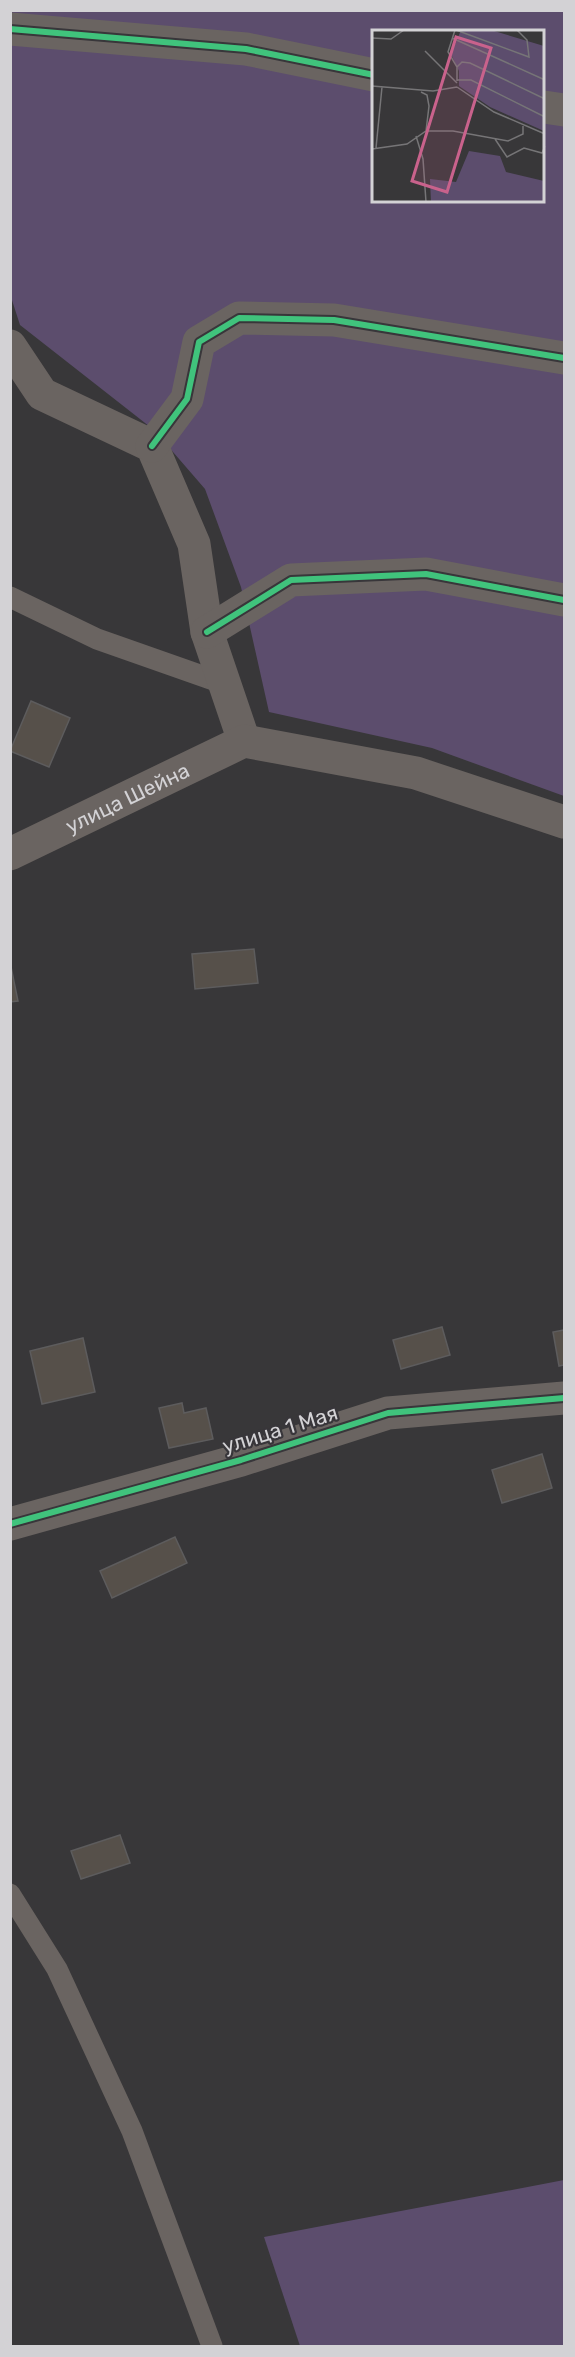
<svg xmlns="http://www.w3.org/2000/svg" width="575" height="2357" font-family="Rubik,sans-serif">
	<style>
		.green { fill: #5c4d6d; fill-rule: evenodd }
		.building { fill: #56504a; stroke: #5d5c5d; stroke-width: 1.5 }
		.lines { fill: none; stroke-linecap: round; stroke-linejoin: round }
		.service { stroke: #6a6461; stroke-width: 21 }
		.minor { stroke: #6a6461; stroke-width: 33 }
		.tertiary { stroke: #6a6461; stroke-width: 33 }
		.cycleway-casing { stroke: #38363a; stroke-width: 10 }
		.cycleway { stroke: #40c37c; stroke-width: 6 }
		.labels { text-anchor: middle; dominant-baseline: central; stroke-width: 4.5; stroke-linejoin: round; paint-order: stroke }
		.street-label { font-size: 21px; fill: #d3d2d5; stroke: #38363a }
		.inset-road { fill: none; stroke: #767577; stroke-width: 1.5 }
		.view { fill: #c9628c; fill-opacity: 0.15; stroke: #c9628c; stroke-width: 3 }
		.inset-edge { fill: none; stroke: #d3d2d5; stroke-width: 3 }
	</style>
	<rect width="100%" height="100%" fill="#383739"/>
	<g class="green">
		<path d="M10,11H564V796L432,748L269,712L241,587L205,489L154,430L20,325L10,294ZM374,32H544V201H374Z"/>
		<polygon points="564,2180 564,2346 300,2346 264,2237"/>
	</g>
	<g class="building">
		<polygon points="31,701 70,718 49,767 10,751"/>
		<polygon points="254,949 258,983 195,989 192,954"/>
		<polygon points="10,962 18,1001 10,1002"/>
		<polygon points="442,1327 450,1355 401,1369 393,1340"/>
		<polygon points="564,1330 564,1365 559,1366 553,1332"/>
		<polygon points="83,1338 95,1392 42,1404 30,1351"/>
		<polygon points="182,1403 184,1413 206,1408 213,1439 169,1448 159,1408"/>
		<polygon points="542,1454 552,1488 502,1503 492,1470"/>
		<polygon points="175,1537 187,1563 112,1598 100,1571"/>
		<polygon points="120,1835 130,1863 81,1879 71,1851"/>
	</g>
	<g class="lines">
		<g class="service">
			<polyline points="10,597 97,639 225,684"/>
			<polyline points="10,1894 57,1969 132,2131 212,2346"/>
		</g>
		<g class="minor">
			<polyline points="10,29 246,49 374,75"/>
			<polyline points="544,107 564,110"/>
			<polyline points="10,346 42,394 152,446 194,544 207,632 244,741"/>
			<polyline points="152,446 187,399 199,342 239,318 334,320 564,358"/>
			<polyline points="207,632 291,580 426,574 564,600"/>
			<polyline points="10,1524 241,1460 388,1413 564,1398"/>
		</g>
		<path class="tertiary" id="s1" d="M10,854L244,741L416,773L564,822"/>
		<defs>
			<g id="cycleway">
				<polyline points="10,29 246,49 374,75"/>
				<polyline points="152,446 187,399 199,342 239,318 334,320 564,358"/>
				<polyline points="207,632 291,580 426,574 564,600"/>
				<polyline points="10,1524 241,1460 388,1413 564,1398"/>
			</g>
		</defs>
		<use href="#cycleway" class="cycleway-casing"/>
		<use href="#cycleway" class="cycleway"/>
	</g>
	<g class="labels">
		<g class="street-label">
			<text stroke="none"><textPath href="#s1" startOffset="130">улица Шейна</textPath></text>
			<text transform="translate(280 1429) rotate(-17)">улица 1 Мая</text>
		</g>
	</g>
	<g transform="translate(372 30)">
		<rect width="172" height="172" fill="#383739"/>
		<path d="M89,0H119L172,16V101L118,77L87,56V41L79,24ZM97,121L128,126L134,142L172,151V172H59L58,149L84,152Z" fill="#5c4d6d"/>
		<path class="inset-road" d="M42,0H82M83,0L76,22L85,37V51M84,0L157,27L155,10L145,0M0,8L19,9L32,0M80,8L173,50M53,21L85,53M85,37L90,32L98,33L173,69M85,50H99L173,87M0,56L61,61L85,57M85,57L122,82L173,104M49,62L55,65L57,76L54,101M44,106L51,129L54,172M123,109L135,127L152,118L170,123L173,116M4,118L10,57M0,119L35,114L54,101H81L136,111L151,104V96"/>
		<path class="view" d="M84,7L119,18L75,162L40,151Z"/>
		<rect width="172" height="172" class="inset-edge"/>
	</g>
	<rect width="575" height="2357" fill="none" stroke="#d3d2d5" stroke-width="24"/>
</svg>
